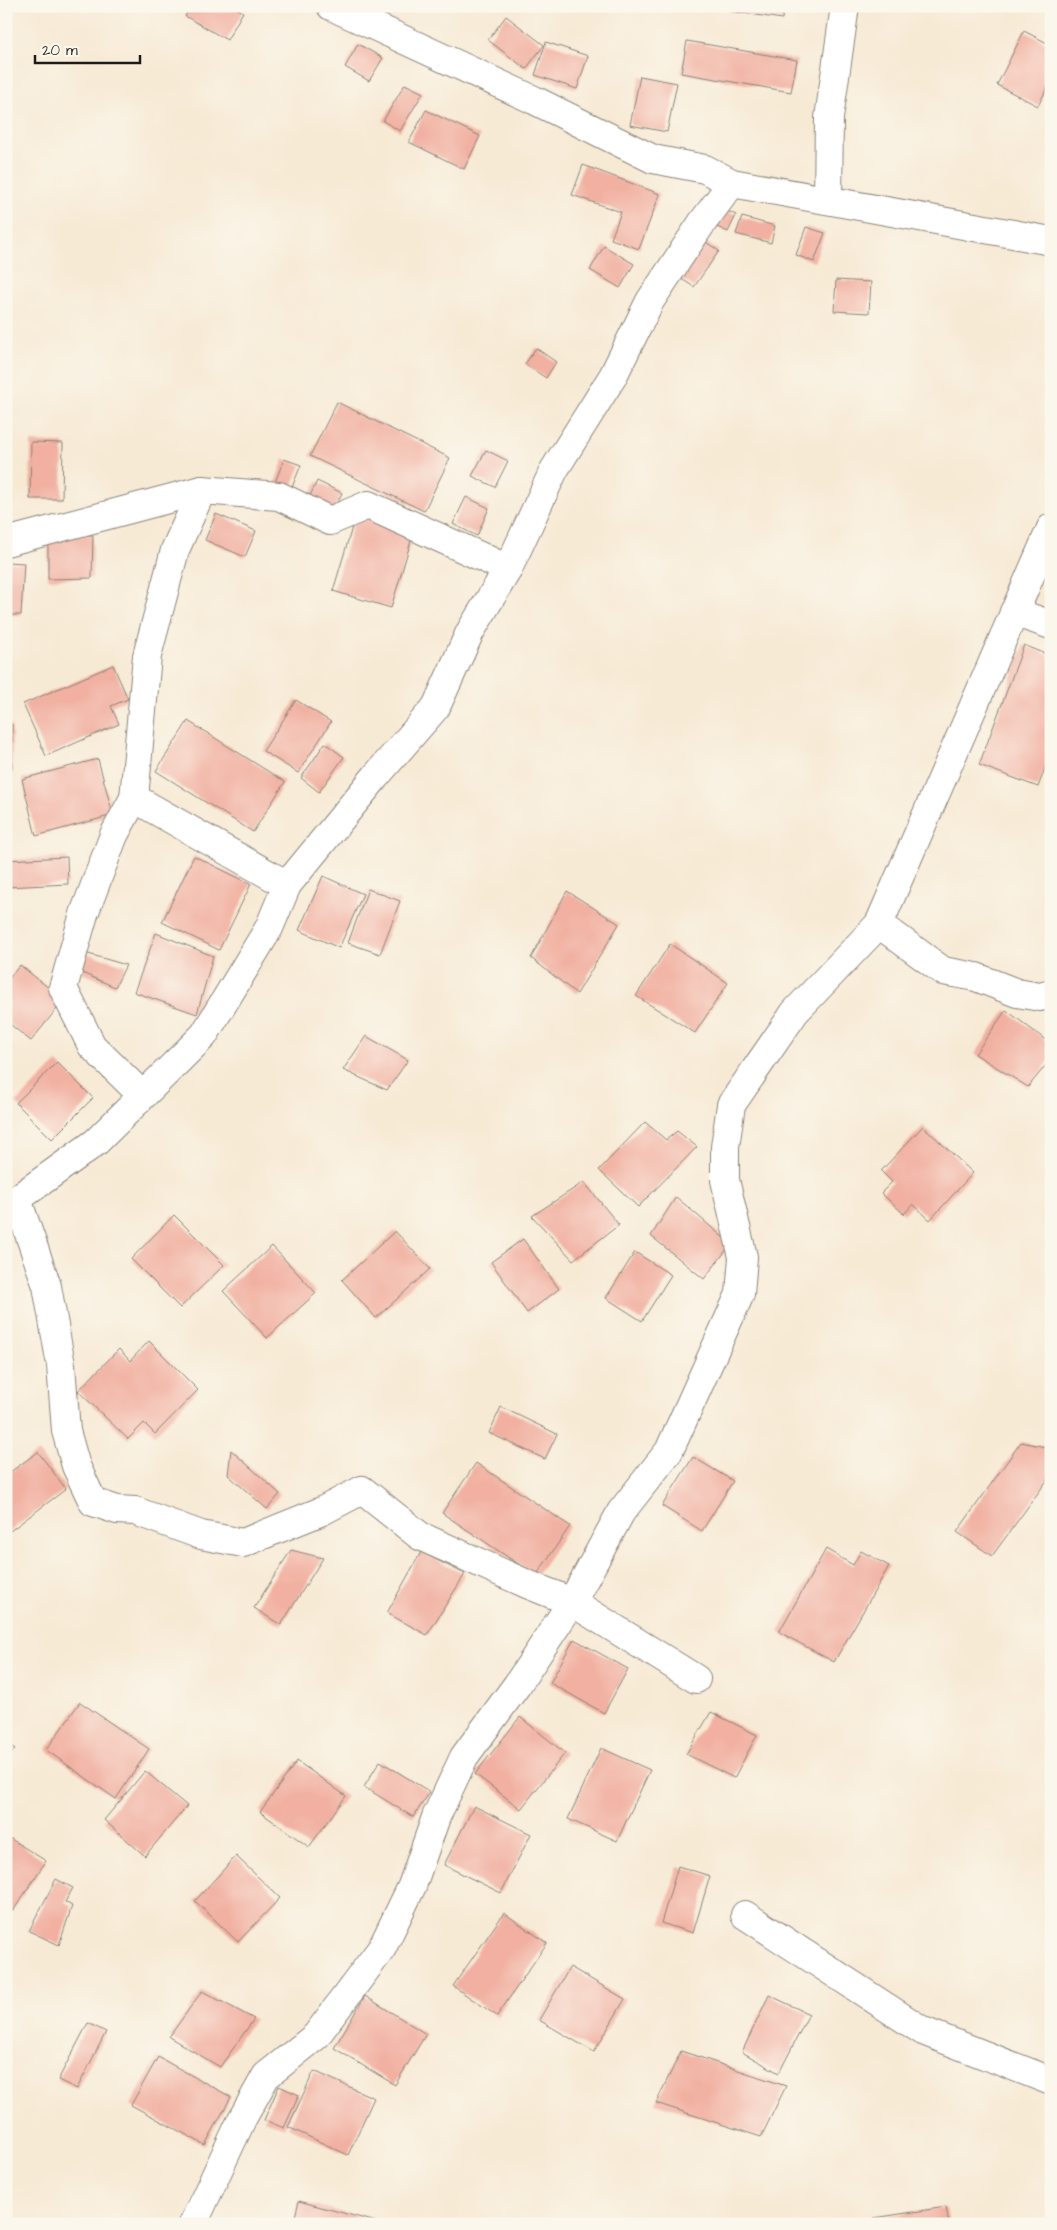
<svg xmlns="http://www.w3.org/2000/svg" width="1057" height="2230" font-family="'Architects Daughter',sans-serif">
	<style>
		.building { fill: #f1b0a1 }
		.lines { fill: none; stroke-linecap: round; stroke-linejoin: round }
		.street-casing { stroke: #8a8378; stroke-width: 30 }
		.street { stroke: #fff; stroke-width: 28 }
	</style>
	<rect width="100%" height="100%" fill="#fbf7ec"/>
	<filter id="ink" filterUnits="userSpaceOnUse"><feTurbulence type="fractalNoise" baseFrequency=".02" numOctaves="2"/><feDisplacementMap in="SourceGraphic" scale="10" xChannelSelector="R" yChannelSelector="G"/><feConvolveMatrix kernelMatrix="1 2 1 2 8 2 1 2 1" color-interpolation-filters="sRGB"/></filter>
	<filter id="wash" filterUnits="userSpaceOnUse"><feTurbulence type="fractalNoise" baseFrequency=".0096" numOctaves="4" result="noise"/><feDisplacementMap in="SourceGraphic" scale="20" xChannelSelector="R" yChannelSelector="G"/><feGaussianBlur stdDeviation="1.12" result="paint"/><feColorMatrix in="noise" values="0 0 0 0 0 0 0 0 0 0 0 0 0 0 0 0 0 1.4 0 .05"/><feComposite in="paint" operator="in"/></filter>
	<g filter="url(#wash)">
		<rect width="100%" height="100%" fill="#f7ead5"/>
		<g id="blocks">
			<g class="building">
				<polygon points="191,6 233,6 243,12 227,40 185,16"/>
				<polygon points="694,6 710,6 710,10"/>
				<polygon points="731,6 784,6 782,19 730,11"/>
				<polygon points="506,16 544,45 526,69 488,40"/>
				<polygon points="1024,31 1051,45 1051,80 1038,106 997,85"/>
				<polygon points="687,41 797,60 791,92 681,73"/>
				<polygon points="546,42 588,56 577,89 535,75"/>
				<polygon points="358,44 383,58 369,81 345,67"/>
				<polygon points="640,76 677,83 667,132 630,125"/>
				<polygon points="405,84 423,93 400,131 383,121"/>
				<polygon points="426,110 480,136 464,169 409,142"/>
				<polygon points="583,165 660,194 639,249 611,239 621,212 572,195"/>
				<polygon points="723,209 736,215 728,232 715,226"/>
				<polygon points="742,217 775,226 771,243 736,234"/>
				<polygon points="806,227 825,233 814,262 796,255"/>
				<polygon points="703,240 719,251 694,287 677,276"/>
				<polygon points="604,246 634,264 620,288 590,270"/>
				<polygon points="836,280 871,282 869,313 834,311"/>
				<polygon points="536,348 556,362 546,378 525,364"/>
				<polygon points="337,402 450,458 424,511 310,456"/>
				<polygon points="31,442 63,443 62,499 30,499"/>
				<polygon points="486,450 508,461 495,487 472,476"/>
				<polygon points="284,459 301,465 290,492 274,485"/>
				<polygon points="317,481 342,493 332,513 308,500"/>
				<polygon points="466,497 489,508 477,536 453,524"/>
				<polygon points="216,514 256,531 245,557 205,540"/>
				<polygon points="356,514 414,531 391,608 333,591"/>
				<polygon points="93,535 92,578 48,579 48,536"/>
				<polygon points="6,562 24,563 21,615 6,615"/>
				<polygon points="1024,645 1051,656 1051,753 1038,787 979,765"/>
				<polygon points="113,665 128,699 111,706 119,724 46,756 23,704"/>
				<polygon points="296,700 331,722 298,773 263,751"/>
				<polygon points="188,721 285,782 253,832 156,771"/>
				<rect x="6" y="725" width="6" height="44"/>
				<polygon points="325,743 344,757 319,792 301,778"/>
				<polygon points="98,759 113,815 36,836 22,779"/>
				<polygon points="194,856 251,884 219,950 162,922"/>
				<polygon points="67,857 68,884 6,887 6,860"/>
				<polygon points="323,876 363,894 339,948 299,930"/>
				<polygon points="368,889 400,901 380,954 348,943"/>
				<polygon points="567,891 619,924 577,994 531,958"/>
				<polygon points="156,933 213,956 197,1014 134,992"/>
				<polygon points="670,944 728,983 695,1033 636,996"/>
				<polygon points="85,953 126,965 115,987 82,973"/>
				<polygon points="20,965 64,1000 31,1041 6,1021 6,982"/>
				<polygon points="1006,1010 1051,1044 1051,1059 1028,1087 975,1054"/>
				<polygon points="366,1036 408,1060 387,1090 343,1070"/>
				<polygon points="57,1062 93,1098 52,1139 16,1103"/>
				<polygon points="645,1122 666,1140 677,1131 697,1147 638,1207 599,1170"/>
				<polygon points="923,1126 973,1173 930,1220 913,1204 904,1214 881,1193 892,1182 881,1171"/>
				<polygon points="584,1182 619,1225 573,1260 532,1216"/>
				<polygon points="676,1197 731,1244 704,1279 651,1236"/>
				<polygon points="174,1215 224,1265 180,1308 131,1259"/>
				<polygon points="395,1231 430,1269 376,1318 342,1280"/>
				<polygon points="523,1239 559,1289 527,1313 491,1262"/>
				<polygon points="272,1246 316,1293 267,1338 223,1291"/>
				<polygon points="635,1252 671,1275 642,1321 606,1298"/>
				<polygon points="149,1341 198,1390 155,1434 144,1423 128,1439 78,1391 119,1349 130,1361"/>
				<polygon points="501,1407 557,1434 545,1459 489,1433"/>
				<polygon points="1021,1442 1051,1448 1051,1475 992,1556 957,1532"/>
				<polygon points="231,1450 280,1494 267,1509 228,1475"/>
				<polygon points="38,1452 66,1489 6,1534 6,1475"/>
				<polygon points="693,1457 733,1481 702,1531 662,1506"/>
				<polygon points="476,1463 570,1526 536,1576 442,1513"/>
				<polygon points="826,1549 853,1565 861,1551 889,1566 834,1662 779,1632"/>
				<polygon points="291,1550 323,1558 281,1625 254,1608"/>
				<polygon points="421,1552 465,1574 427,1635 387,1613"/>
				<polygon points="574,1639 628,1669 604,1713 550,1683"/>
				<polygon points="80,1702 149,1749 116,1799 46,1750"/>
				<polygon points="711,1712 757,1735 734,1778 686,1754"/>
				<polygon points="520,1717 565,1753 521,1809 475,1774"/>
				<polygon points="6,1742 15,1749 6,1760"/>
				<polygon points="601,1748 650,1770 617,1841 568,1819"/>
				<polygon points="297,1761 346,1796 309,1847 260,1812"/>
				<polygon points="380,1761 430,1792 413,1817 364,1787"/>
				<polygon points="145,1771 187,1806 145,1856 104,1820"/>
				<polygon points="474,1806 531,1834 501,1893 444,1865"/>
				<polygon points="6,1836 46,1861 13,1911 6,1907"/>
				<polygon points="236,1856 280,1898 238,1942 195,1901"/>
				<polygon points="678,1866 710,1876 693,1933 661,1923"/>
				<polygon points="56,1879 73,1888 65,1902 72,1906 59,1945 29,1931"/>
				<polygon points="504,1913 547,1943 497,2016 453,1986"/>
				<polygon points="570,1967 625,1999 594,2052 539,2020"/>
				<polygon points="202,1991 254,2019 220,2067 169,2037"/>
				<polygon points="769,1995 809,2014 779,2073 742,2052"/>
				<polygon points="365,1996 426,2034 395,2085 334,2048"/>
				<polygon points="88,2023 106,2032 77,2089 58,2080"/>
				<polygon points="681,2051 786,2086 761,2137 656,2103"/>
				<polygon points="158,2057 231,2097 205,2145 131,2105"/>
				<polygon points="314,2071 374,2098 348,2155 288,2127"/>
				<polygon points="279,2086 299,2095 284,2128 264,2120"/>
				<polygon points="299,2201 380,2223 380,2224 293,2224"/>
				<polygon points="946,2207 949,2224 875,2224 874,2218"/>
			</g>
		</g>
	</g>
	<g filter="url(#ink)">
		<use href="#blocks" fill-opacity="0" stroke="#8a8378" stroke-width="1"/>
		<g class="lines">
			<defs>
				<g id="street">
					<polyline points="331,6 534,100 653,159 705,169 732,183 1051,241"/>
					<polyline points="828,199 829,118 845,6"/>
					<polyline points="6,542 202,490 279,496 330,521 368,505 508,569"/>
					<polyline points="1014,612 1051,625"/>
					<polyline points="134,798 287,885"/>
					<polyline points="879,924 943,971 976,977 1017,993 1040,997 1051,994"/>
					<polyline points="142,1095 92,1046 63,988 84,914 114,835 134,798 147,656 175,550 202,490"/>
					<polyline points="17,1199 47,1286 61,1365 66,1431 76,1466 93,1502 117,1510 135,1511 201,1535 243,1543 322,1511 362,1490 420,1536 527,1584 572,1602 696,1679"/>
					<polyline points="6,1203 17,1199 96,1142 204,1035 269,928 287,885 376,776 436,707 470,632 508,569 554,470 613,376 650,301 702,223 732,183"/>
					<polyline points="745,1915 923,2031 1051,2081"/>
					<polyline points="193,2224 242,2119 266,2076 316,2036 382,1948 412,1886 436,1817 464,1757 517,1685 572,1602 621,1512 669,1451 740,1294 743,1257 725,1180 725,1147 731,1105 795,1012 879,924 1051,528"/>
				</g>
			</defs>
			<use href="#street" class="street-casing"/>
			<use href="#street" class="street"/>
		</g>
	</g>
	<rect width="1057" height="2230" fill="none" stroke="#fbf7ec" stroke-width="25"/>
	<path d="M35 55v8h105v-8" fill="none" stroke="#1c1c1c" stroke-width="2.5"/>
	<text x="42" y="55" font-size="15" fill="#1c1c1c" stroke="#fbf7ec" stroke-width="4" paint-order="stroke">20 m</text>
</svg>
